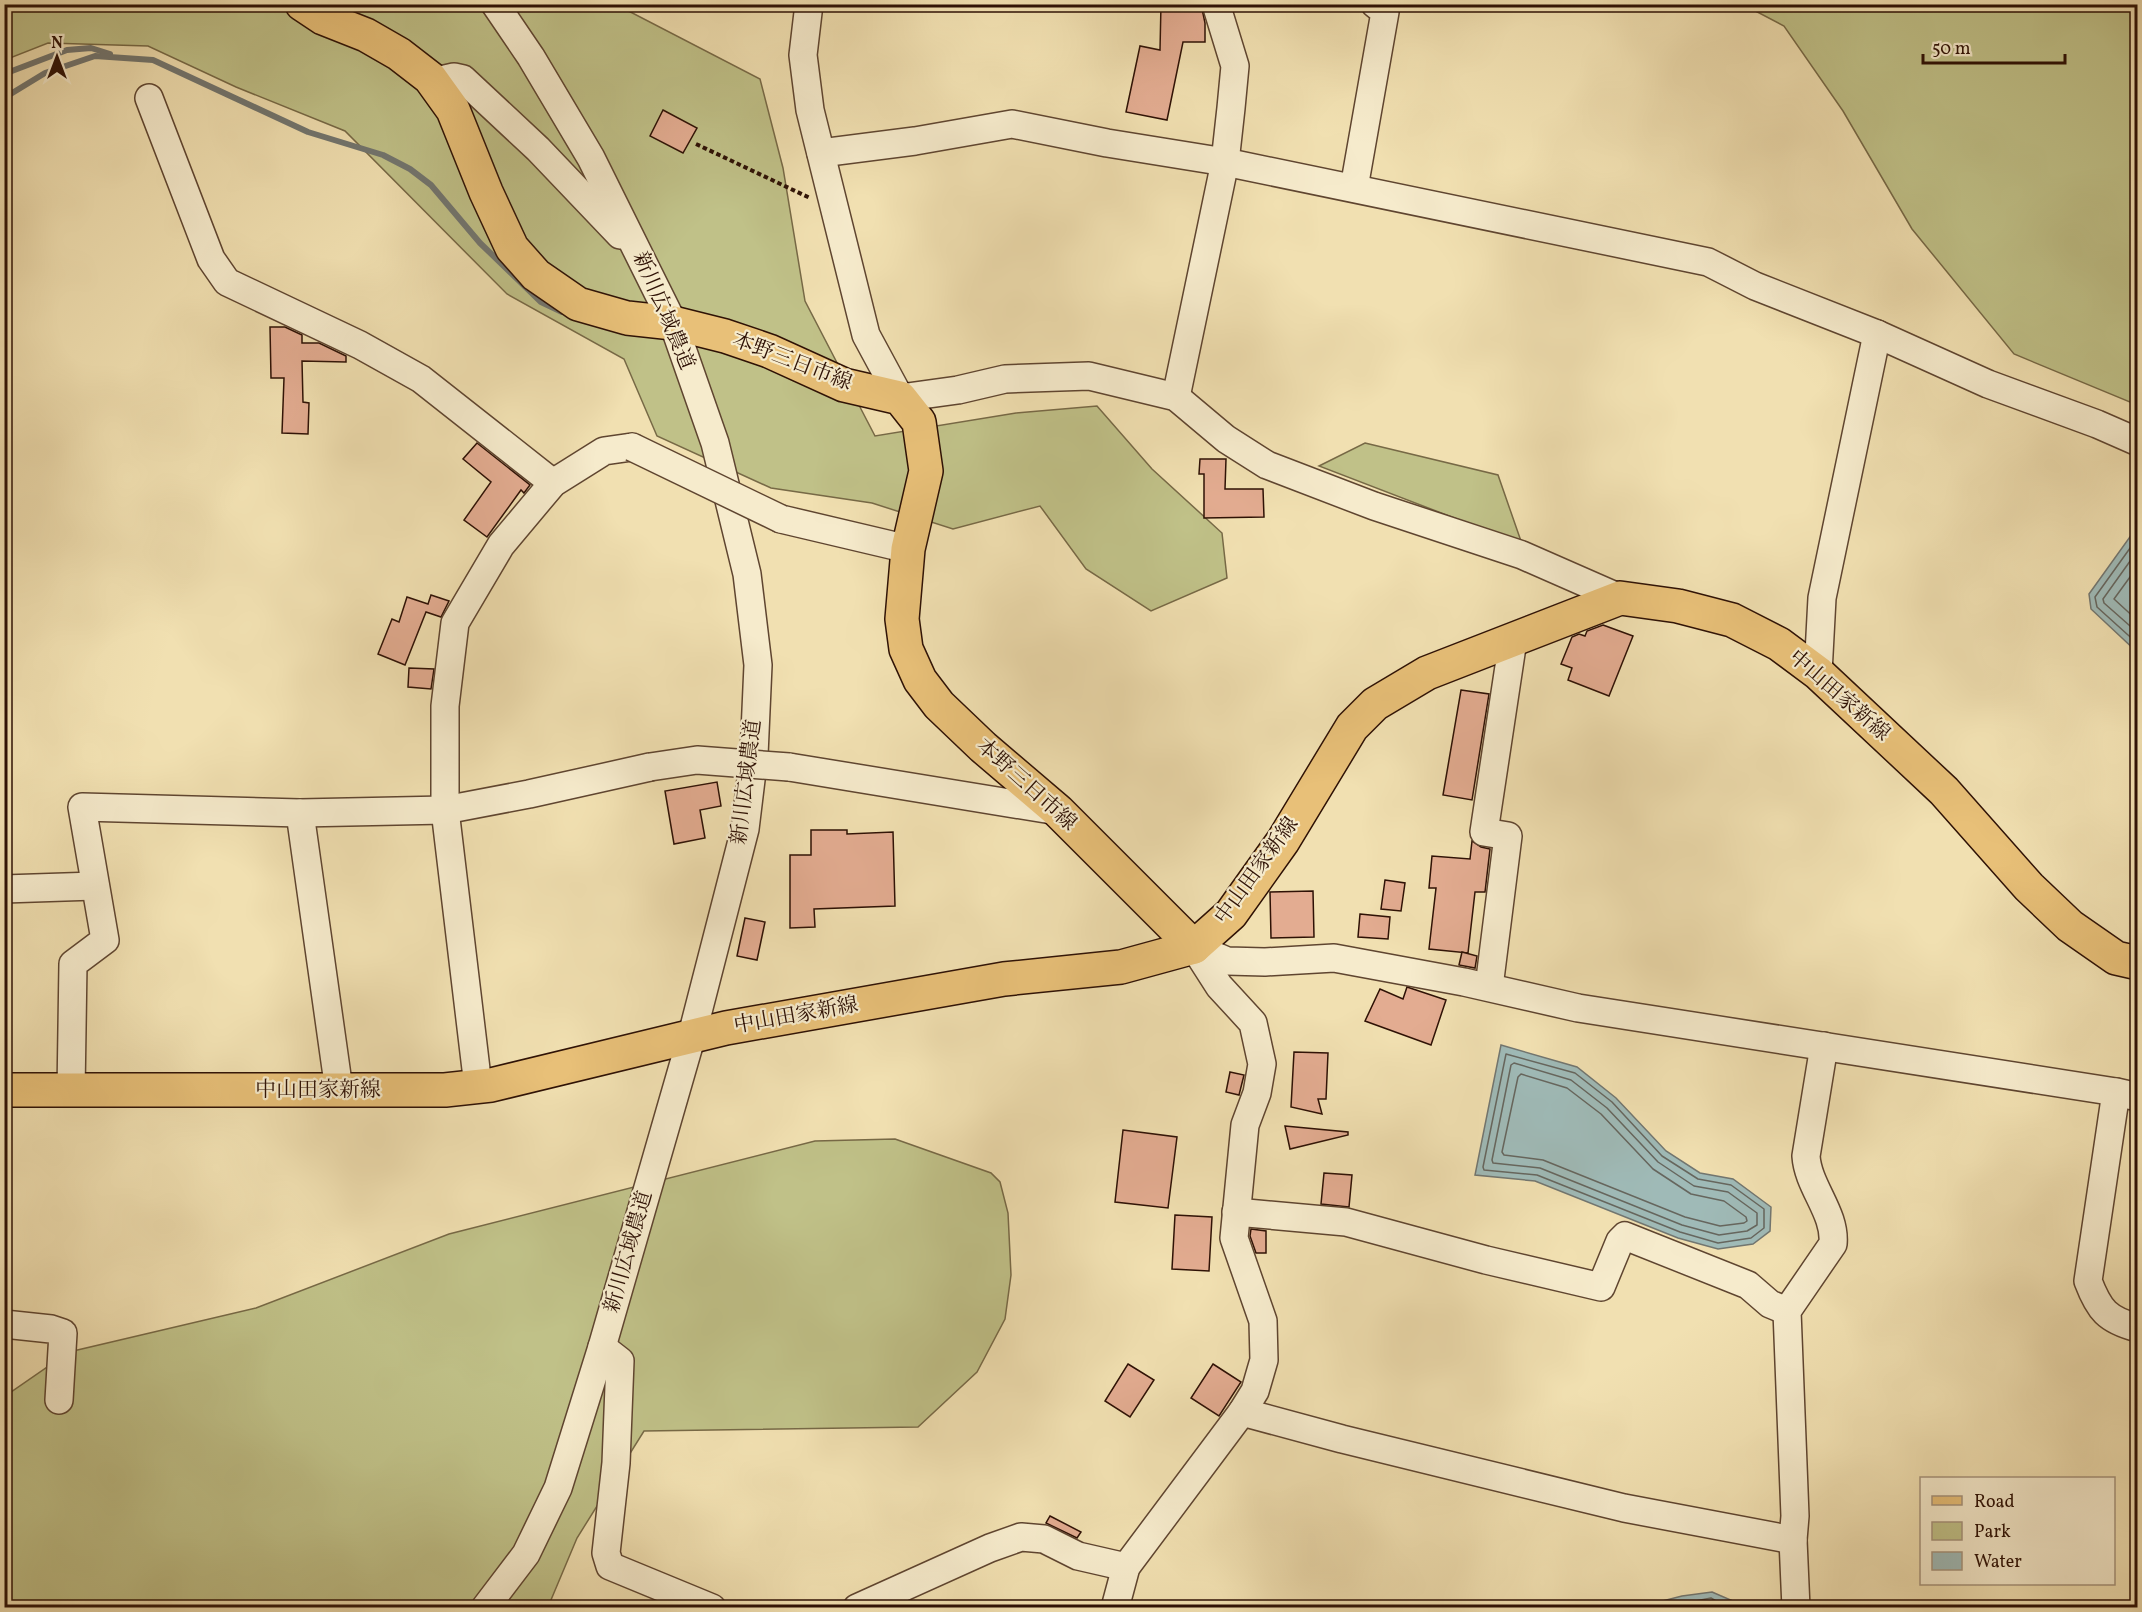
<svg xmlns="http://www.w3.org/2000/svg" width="2142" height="1612" font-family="Vollkorn,'Noto Serif JP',serif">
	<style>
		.green { fill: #c0c188; stroke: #776946; stroke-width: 1.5 }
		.water { fill: #9fbab7; stroke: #727670; stroke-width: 1.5 }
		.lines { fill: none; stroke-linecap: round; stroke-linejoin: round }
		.shore { stroke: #66665e; stroke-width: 1.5 }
		.stream { stroke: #727670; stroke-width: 6 }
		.building { fill: #e3ac91; stroke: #2e1105; stroke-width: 1.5 }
		.minor-casing { stroke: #5f4530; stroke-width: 30 }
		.major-casing { stroke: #2e1105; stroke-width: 36 }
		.path { stroke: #2e1105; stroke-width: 4; stroke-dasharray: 4.5 3; stroke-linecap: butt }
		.minor { stroke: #f6ebcc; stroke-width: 27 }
		.major { stroke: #e8c078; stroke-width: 33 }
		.minor-bridge-casing { stroke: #5f4530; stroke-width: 30; stroke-linecap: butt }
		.minor-bridge { stroke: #f6ebcc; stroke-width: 27 }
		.labels { text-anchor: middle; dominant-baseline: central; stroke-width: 4.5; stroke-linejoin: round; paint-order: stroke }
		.street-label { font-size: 21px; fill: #2e1105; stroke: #f6ebcc }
	</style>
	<rect width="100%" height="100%" fill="#f1e0b1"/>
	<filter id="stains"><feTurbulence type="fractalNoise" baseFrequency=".00333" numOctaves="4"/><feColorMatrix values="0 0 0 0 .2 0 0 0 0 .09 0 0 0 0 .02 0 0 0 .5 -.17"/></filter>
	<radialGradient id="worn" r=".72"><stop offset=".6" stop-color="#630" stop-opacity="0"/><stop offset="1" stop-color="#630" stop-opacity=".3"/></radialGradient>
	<g class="green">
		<polygon points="610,4 617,5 760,79 783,168 805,301 875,436 1016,413 1097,406 1152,469 1222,533 1227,578 1151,611 1086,569 1040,506 953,529 872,503 771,488 657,436 624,359 507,294 345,131 236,87 148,46 48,43 5,60 5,5"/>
		<polygon points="1744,5 2137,5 2137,405 2014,354 1912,229 1843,111 1784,26"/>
		<polygon points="1365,443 1498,475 1522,544 1319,466"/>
		<polygon points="895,1139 991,1173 1000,1182 1008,1213 1011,1275 1005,1319 977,1372 918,1427 644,1431 577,1538 548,1607 5,1607 4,1397 69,1352 256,1308 449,1234 815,1141"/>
	</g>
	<g class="water">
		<polygon points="2137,527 2137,652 2091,609 2089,594"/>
		<polygon points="1501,1045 1577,1067 1616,1098 1666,1151 1700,1173 1733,1179 1771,1207 1770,1231 1753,1244 1718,1249 1678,1238 1535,1181 1475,1175"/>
		<polygon points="1712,1592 1733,1601 1734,1607 1639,1607 1682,1596"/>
	</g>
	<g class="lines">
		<g class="shore">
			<polyline points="2138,537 2095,597 2097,607 2138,644"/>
			<polyline points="2138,550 2103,599 2104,603 2138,633"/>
			<polyline points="2138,566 2114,599 2138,621"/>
			<polygon points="1506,1054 1575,1073 1612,1102 1662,1156 1698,1179 1731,1185 1764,1209 1764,1228 1751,1238 1718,1243 1680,1232 1537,1175 1484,1170 1483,1167"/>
			<polygon points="1514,1063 1571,1080 1607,1108 1658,1162 1694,1186 1728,1192 1757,1213 1757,1225 1747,1231 1719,1235 1682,1225 1540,1168 1493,1163 1492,1160 1511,1065"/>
			<polygon points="1521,1074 1567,1088 1601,1114 1653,1169 1691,1194 1724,1201 1746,1217 1747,1221 1744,1223 1720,1226 1685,1217 1543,1160 1504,1155 1502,1152 1518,1077"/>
			<polyline points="1660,1608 1711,1598 1728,1608"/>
		</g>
		<g class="stream">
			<polyline points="4,74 67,50 91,48 110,54"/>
			<polyline points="4,98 45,73 95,56 153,60 308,132 383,155 410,169 431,185 480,243 541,302 562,312"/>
		</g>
	</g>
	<g class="building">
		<polygon points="1161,4 1201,4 1205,23 1205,42 1183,42 1167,120 1126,112 1140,46 1160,50"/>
		<polygon points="663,110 697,128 683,153 650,136"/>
		<polygon points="270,327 285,327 302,335 302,343 319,343 346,356 346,362 302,361 303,402 309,403 308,434 282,433 284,378 271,378"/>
		<polygon points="477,443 530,485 524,493 521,490 487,537 464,520 491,482 463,459"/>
		<polygon points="1200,459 1226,459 1225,489 1263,489 1264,517 1204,518 1204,474 1199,474"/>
		<polygon points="431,595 449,601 441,617 426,612 405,665 378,654 392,619 399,622 407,597 428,604"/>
		<polygon points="1603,625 1633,636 1609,696 1568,680 1572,668 1561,664 1572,637 1579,634 1585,636 1587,631"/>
		<polygon points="409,668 434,669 431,689 408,687"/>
		<polygon points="1461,690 1489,694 1472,800 1443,795"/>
		<polygon points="717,782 721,806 700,810 705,838 674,844 665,791"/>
		<polygon points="811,830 847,830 847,834 893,832 895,906 814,909 815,927 790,928 790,855 811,855"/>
		<polygon points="1472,841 1481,847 1490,849 1485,892 1475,892 1468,953 1429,949 1436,888 1429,888 1432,856 1470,859"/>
		<polygon points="1385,880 1405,883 1401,911 1381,909"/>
		<polygon points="1313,891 1314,937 1271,938 1270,892"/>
		<polygon points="1360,914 1390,917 1388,939 1358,937"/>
		<polygon points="745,918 765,922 757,960 737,956"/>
		<polygon points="1462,952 1477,956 1475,968 1459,965"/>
		<polygon points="1407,987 1446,1000 1431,1045 1365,1021 1380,989 1403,999"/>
		<polygon points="1294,1052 1328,1053 1326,1099 1318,1099 1322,1114 1291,1107"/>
		<polygon points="1230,1072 1244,1075 1239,1095 1226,1092"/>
		<polygon points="1285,1126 1348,1132 1348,1135 1290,1149"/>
		<polygon points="1123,1130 1177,1137 1168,1208 1115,1202"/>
		<polygon points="1324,1173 1352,1175 1349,1207 1321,1204"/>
		<polygon points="1175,1215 1212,1217 1209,1271 1172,1269"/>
		<polygon points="1251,1229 1266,1231 1266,1253 1256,1253 1250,1236"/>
		<polygon points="1128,1364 1154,1380 1130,1417 1105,1401"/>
		<polygon points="1213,1364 1241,1382 1219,1416 1191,1398"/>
		<polygon points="1050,1516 1081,1532 1077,1538 1046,1523"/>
	</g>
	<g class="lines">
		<defs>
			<g id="minor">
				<polyline points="809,4 803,55 810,110 866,335 900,398 958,390 1005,379 1089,376 1176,397 1226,439 1267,465 1374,506 1522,555 1620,598"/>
				<polyline points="432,82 454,77 463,79 538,149 620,235"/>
				<polyline points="149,98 211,259 227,282 360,345 421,379 553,483"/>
				<polyline points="821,153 915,141 1012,124 1107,143 1225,162 1708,262 1755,286 1877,334 1988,384 2097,424 2138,442"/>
				<polyline points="1354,188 1385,12 1375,4"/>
				<polyline points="1176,397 1225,162 1231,108 1235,66 1216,4"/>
				<polyline points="781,519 908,549"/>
				<polyline points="1818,673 1822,598 1877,334"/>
				<polyline points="789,767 1058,811"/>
				<polyline points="300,813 339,1090"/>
				<polyline points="4,889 95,886"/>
				<polyline points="1194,947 1227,961 1265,962 1334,958 1464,982 1578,1008 2116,1092 2138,1097"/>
				<polyline points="1489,987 1508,836 1484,832 1513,640"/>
				<polyline points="478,1086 445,810 445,706 455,623 501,545 553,483 604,451 632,447"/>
				<polyline points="71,1092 73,964 105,940 82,807 300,813 445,810 529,794 650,767"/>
				<path d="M2116,1092L2088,1281C2099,1310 2107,1320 2138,1328"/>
				<polyline points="1236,1212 1346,1222 1486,1260 1601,1287 1620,1241 1625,1236 1748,1285 1770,1304 1787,1311"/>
				<polyline points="4,1324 51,1329 63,1333 59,1400"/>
				<polyline points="602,1347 620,1361 616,1463 606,1553 610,1566 712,1608"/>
				<polyline points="1242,1412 1342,1439 1624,1508 1793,1540 1796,1608"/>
				<path d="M1793,1540L1795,1516L1787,1311L1833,1244C1836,1213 1808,1187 1806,1156L1824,1046"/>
				<polyline points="485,1608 526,1554 558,1488 602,1347 692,1035 745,829 754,755 758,665 747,574 715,443 673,323 591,158 531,57 495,4"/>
				<polyline points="857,1608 990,1548 1021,1537 1044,1539 1078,1556 1126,1567"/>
				<polyline points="1115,1608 1126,1567 1242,1412 1255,1391 1264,1360 1263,1321 1234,1238 1245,1125 1257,1093 1262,1064 1253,1023 1219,986 1194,947"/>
			</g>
			<g id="major">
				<polyline points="302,4 323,18 366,35 399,54 430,78 453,110 486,192 512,248 536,275 578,304 627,318 673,323 725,336 769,351 844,385 900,398 919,422 926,471 908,549 902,619 906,649 920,680 939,705 983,747 1058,811 1194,947"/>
				<polyline points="4,1090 445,1090 491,1085 726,1028 1004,979 1121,967 1194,947 1231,914 1283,841 1352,727 1375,704 1427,673 1620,598 1678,606 1732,620 1779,644 1818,673 1944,791 2029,887 2070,926 2116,958 2138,963"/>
			</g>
		</defs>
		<use href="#minor" class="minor-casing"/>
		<use href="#major" class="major-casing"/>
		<polyline class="path" points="696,144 810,198"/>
		<use href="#minor" class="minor"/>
		<use href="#major" class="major"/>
		<defs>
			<g id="minor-bridge">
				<polyline points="632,447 781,519"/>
				<polyline points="650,767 697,760 789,767"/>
			</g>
		</defs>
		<use href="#minor-bridge" class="minor-bridge-casing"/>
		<use href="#minor-bridge" class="minor-bridge"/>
	</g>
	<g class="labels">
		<g class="street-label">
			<text transform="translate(663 311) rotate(67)">新川広域農道</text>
			<text transform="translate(792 362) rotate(21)">本野三日市線</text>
			<text transform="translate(1839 696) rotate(41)">中山田家新線</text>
			<text transform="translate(747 782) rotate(-83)">新川広域農道</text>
			<text transform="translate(1026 785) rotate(42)">本野三日市線</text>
			<text transform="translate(1257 871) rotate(-54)">中山田家新線</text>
			<text transform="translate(796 1016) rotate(-10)">中山田家新線</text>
			<text x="318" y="1090">中山田家新線</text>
			<text transform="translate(629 1252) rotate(-74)">新川広域農道</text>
		</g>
	</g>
	<rect width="2142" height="1612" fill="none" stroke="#f1e0b1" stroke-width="24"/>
	<rect x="6" y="6" width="2130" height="1600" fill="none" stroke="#2e1105" stroke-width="3"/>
	<rect x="12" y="12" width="2118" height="1588" fill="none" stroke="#2e1105" stroke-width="1.5"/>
	<rect x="1920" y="1477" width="195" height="108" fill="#f6ebcc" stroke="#a6947c" stroke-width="1.5"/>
	<rect x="1932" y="1496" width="30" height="9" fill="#e8c078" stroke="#a6947c" stroke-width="1.5"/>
	<text x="1974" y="1507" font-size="18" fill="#2e1105">Road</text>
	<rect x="1932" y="1522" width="30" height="18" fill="#c0c188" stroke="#a6947c" stroke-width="1.5"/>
	<text x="1974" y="1537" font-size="18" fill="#2e1105">Park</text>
	<rect x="1932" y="1552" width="30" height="18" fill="#9fbab7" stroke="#a6947c" stroke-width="1.5"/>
	<text x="1974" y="1567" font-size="18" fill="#2e1105">Water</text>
	<g transform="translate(57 57)" stroke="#f6ebcc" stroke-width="4.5" paint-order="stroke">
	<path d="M0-4.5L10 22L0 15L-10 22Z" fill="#2e1105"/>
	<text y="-9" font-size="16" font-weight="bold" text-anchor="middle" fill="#2e1105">N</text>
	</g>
	<path d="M1923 54v9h142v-9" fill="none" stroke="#2e1105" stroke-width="3"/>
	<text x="1932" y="54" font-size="18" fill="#2e1105" stroke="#f6ebcc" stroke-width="4.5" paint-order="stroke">50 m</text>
	<rect width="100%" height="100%" filter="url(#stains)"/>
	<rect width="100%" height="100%" fill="url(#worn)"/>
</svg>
